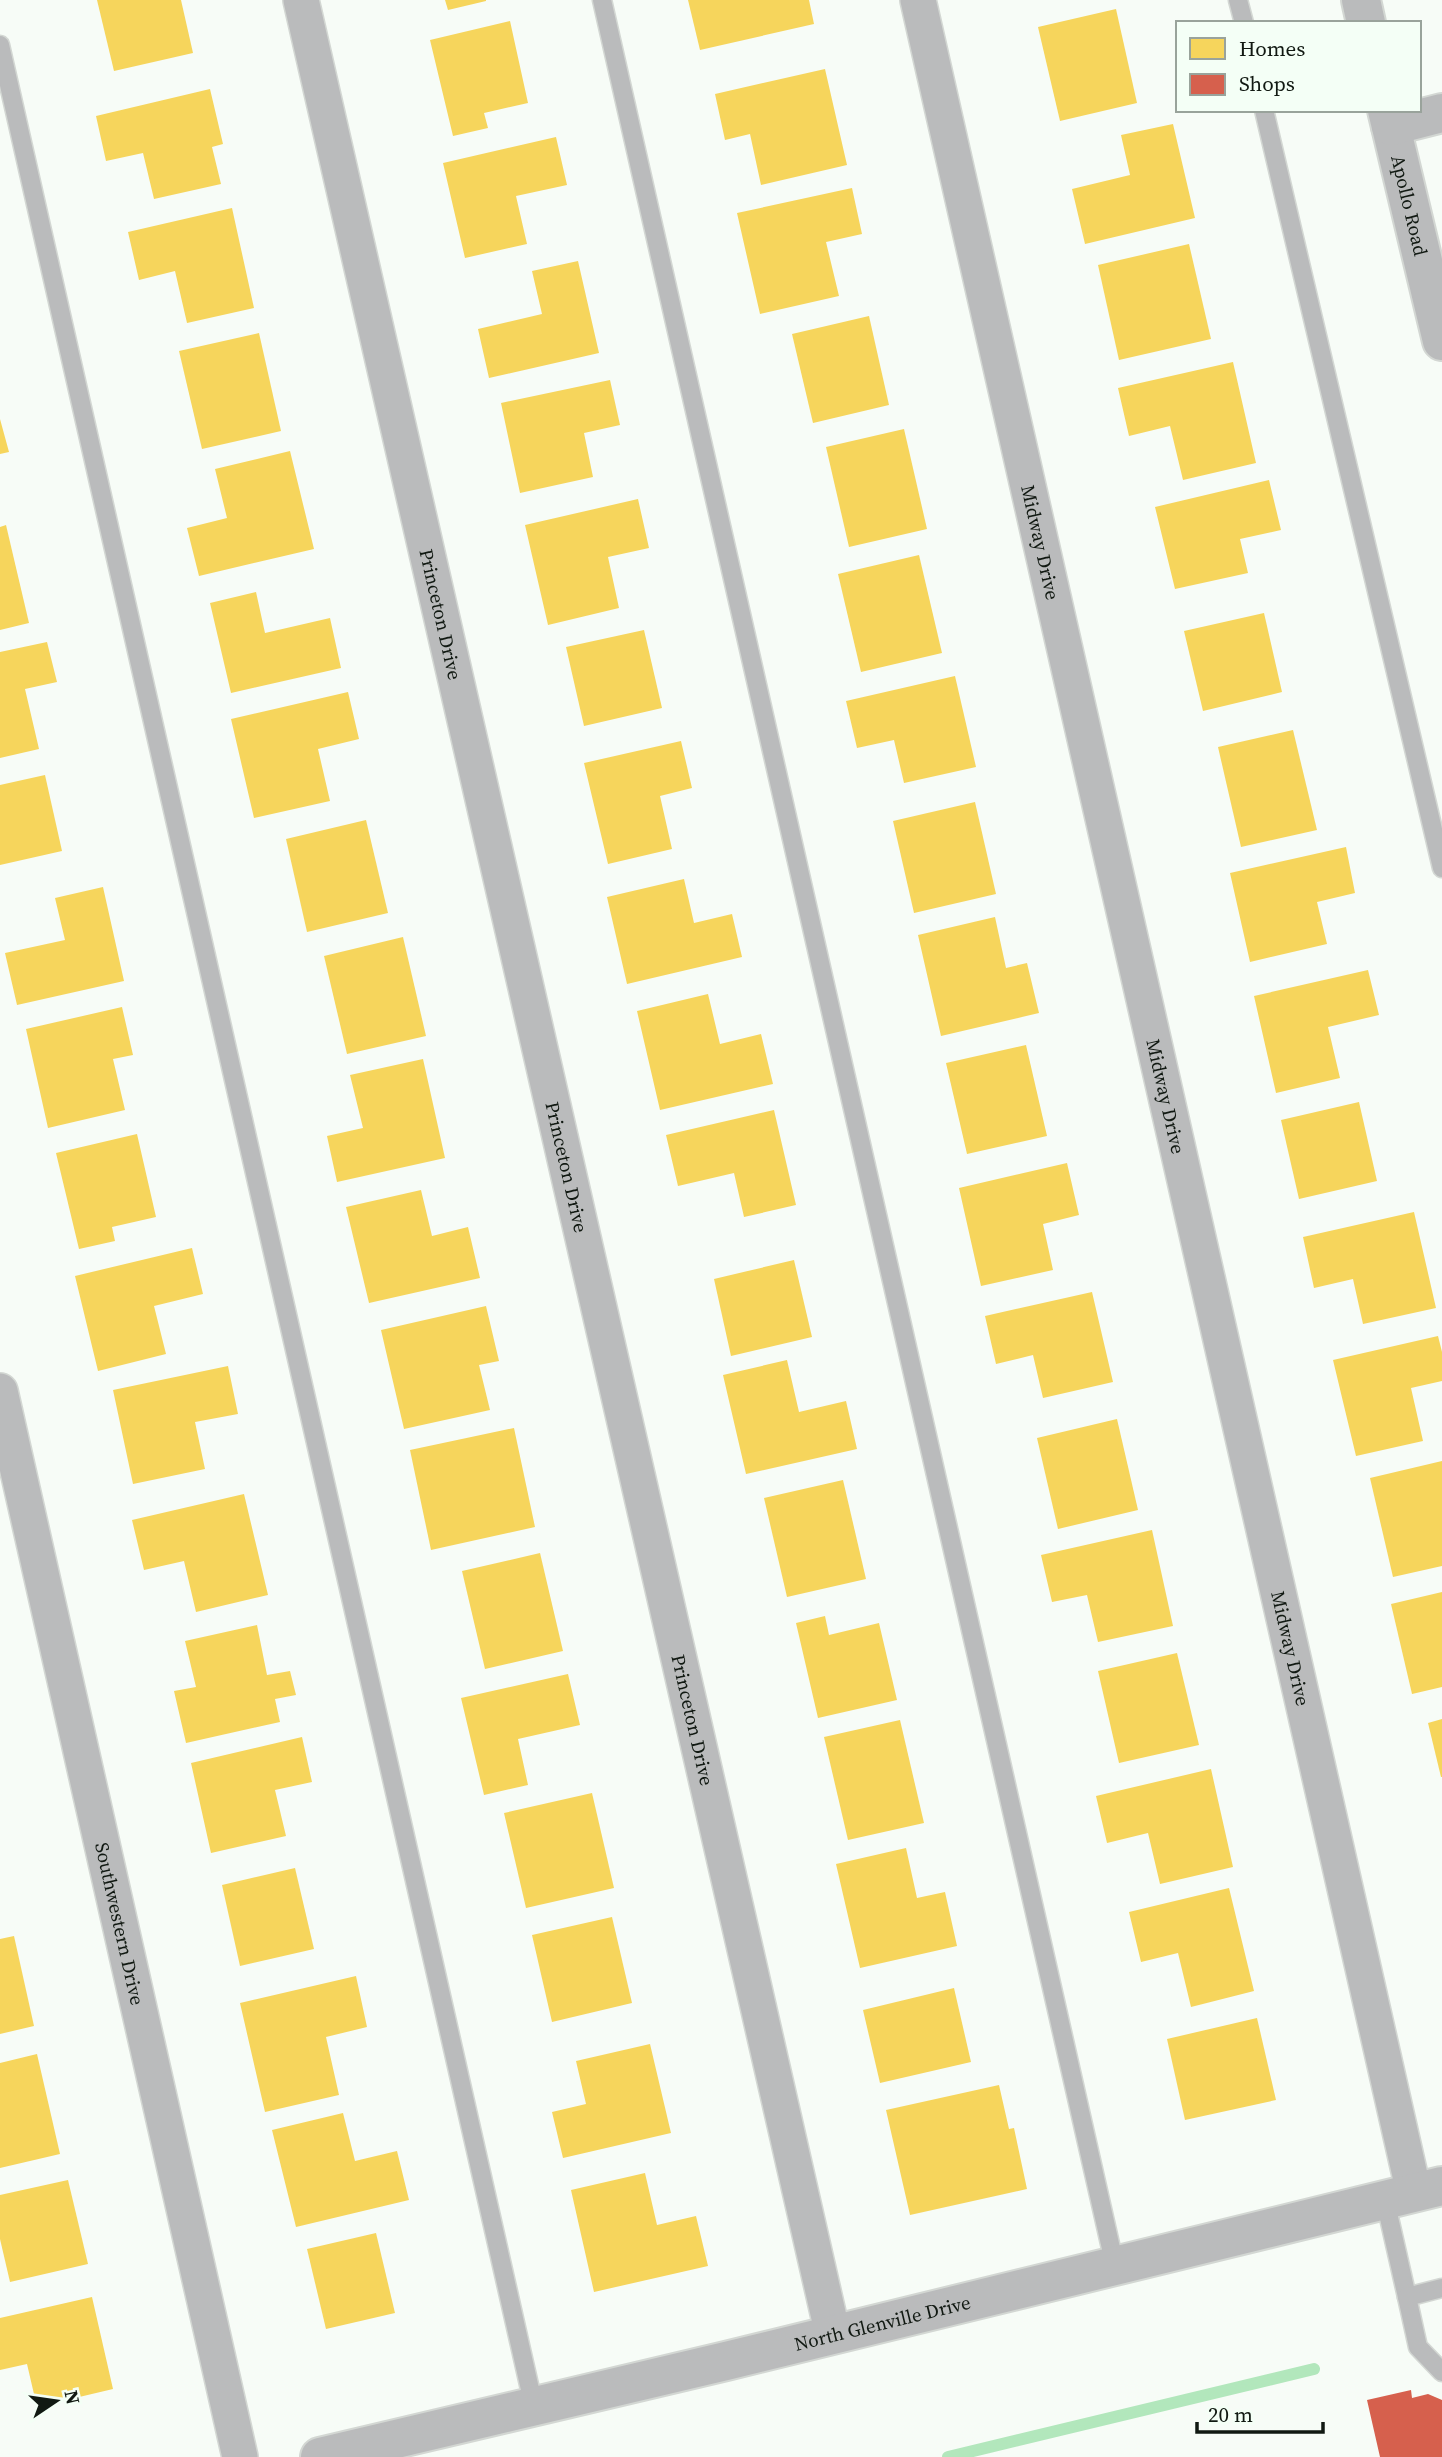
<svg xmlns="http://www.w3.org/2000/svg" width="1442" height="2457" font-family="'Source Serif 4',serif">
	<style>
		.homes { fill: #f6d55c }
		.shops { fill: #d6604d }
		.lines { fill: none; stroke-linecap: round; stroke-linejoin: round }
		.stream { stroke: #b2e7bc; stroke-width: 12 }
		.service-casing { stroke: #d3d7d3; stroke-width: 21 }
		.minor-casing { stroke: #d3d7d3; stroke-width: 38 }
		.tertiary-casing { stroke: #d3d7d3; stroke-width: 42 }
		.service { stroke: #babbbc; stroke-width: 18 }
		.minor { stroke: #babbbc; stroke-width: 35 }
		.tertiary { stroke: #babbbc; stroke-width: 38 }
		.labels { text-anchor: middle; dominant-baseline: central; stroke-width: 7; stroke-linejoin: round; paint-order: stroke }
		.street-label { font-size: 19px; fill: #111912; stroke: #f4fff6 }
	</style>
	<rect width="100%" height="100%" fill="#f7fcf7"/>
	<g class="homes">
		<polygon points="97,0 181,0 193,53 114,71"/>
		<polygon points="445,0 486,0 486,1 448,10"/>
		<polygon points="688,0 809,0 814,24 700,50"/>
		<polygon points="1116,9 1137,103 1060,121 1038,27"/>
		<polygon points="510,21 528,103 484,113 488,128 453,136 430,40"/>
		<polygon points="825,69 847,165 761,185 750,134 725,140 715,94"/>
		<polygon points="210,89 223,144 212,147 221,184 154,199 143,153 106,161 96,116"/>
		<polygon points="1173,124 1195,218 1085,244 1072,189 1130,175 1121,135"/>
		<polygon points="556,137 567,185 516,196 527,244 465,258 443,163"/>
		<polygon points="852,188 862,234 826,242 839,296 760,314 737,213"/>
		<polygon points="232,208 254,308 187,323 175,271 139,280 128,232"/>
		<polygon points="1189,244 1211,339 1119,360 1098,265"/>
		<polygon points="578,261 599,353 489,378 478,329 542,314 532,271"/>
		<polygon points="869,316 889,405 813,423 792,334"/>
		<polygon points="259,333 281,431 202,449 179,351"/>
		<polygon points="1233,362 1256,463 1183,480 1170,426 1129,436 1118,388"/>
		<polygon points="610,380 620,425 584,433 593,477 520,493 501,403"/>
		<polygon points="0,419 9,452 0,454"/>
		<polygon points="904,429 927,529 849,547 826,447"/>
		<polygon points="290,451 314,549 199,576 187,528 227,518 215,469"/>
		<polygon points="1269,480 1281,530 1240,539 1248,573 1175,589 1155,507"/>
		<polygon points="638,499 649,548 608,557 619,608 548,625 525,525"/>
		<polygon points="6,525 29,623 0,630 0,527"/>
		<polygon points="919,555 942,653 861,672 838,574"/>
		<polygon points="256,592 265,633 330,618 341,668 231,693 210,603"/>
		<polygon points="1264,613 1282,692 1203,711 1184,631"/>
		<polygon points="644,630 662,708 584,726 566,647"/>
		<polygon points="47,642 57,682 25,689 39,749 0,758 0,652"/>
		<polygon points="955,676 976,767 904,783 894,740 857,748 846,701"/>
		<polygon points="348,692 359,739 318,749 330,801 254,818 231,719"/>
		<polygon points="1293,730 1317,830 1241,847 1218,747"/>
		<polygon points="681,741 692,788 660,796 672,849 608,864 584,763"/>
		<polygon points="45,775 62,851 0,865 0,785"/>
		<polygon points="975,802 996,894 914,913 893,821"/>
		<polygon points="366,820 388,913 307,932 286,839"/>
		<polygon points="1346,847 1355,893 1317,902 1327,944 1250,962 1230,873"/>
		<polygon points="684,879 694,923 732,914 742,957 627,984 607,897"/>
		<polygon points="103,887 124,981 17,1005 5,953 65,940 55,898"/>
		<polygon points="995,917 1006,968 1027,963 1039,1013 941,1036 918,935"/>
		<polygon points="403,937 426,1036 347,1054 324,956"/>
		<polygon points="1368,970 1379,1015 1328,1027 1340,1078 1276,1093 1254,996"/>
		<polygon points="708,994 720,1044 761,1034 773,1084 660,1110 637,1011"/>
		<polygon points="122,1007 133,1055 113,1059 125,1110 48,1128 26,1029"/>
		<polygon points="1026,1045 1047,1136 967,1154 946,1063"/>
		<polygon points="423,1059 445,1158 337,1182 327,1136 363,1128 350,1075"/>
		<polygon points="1359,1102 1377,1181 1299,1199 1281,1120"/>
		<polygon points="774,1110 796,1205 744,1217 734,1173 678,1186 666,1135"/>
		<polygon points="137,1134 156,1217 112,1227 115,1241 79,1249 56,1153"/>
		<polygon points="1067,1163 1079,1215 1043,1224 1053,1270 981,1286 959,1188"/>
		<polygon points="421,1190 432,1236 468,1227 480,1278 369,1303 346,1207"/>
		<polygon points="1414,1212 1436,1308 1363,1324 1353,1279 1314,1288 1303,1237"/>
		<polygon points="192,1248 203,1294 154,1306 166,1354 98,1371 75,1276"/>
		<polygon points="794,1260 812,1337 731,1356 714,1279"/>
		<polygon points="1092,1292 1113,1382 1043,1398 1033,1355 996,1364 985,1316"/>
		<polygon points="486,1306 499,1361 479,1365 490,1410 404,1429 381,1330"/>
		<polygon points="1438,1336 1442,1352 1442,1381 1411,1388 1423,1441 1356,1456 1333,1360"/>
		<polygon points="787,1360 799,1412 846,1401 857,1449 746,1474 723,1375"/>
		<polygon points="228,1366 238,1414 195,1422 205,1469 133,1484 113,1390"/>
		<polygon points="1117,1419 1138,1510 1058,1529 1037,1438"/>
		<polygon points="514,1428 535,1527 431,1550 410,1450"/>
		<polygon points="1442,1461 1442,1566 1393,1577 1370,1478"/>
		<polygon points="843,1480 866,1579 787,1597 764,1498"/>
		<polygon points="244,1494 268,1595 196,1612 184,1561 144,1570 132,1520"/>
		<polygon points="1152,1530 1173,1626 1098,1642 1087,1595 1052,1602 1041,1555"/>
		<polygon points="540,1553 563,1651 485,1669 462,1571"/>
		<polygon points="1442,1592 1442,1687 1412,1694 1391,1604"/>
		<polygon points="825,1616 829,1635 879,1623 897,1700 818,1718 796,1623"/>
		<polygon points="257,1625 267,1675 290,1671 296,1695 275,1699 280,1722 186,1743 174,1691 196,1687 185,1641"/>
		<polygon points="1177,1653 1199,1745 1119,1763 1098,1671"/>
		<polygon points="568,1674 580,1725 518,1739 528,1785 484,1795 461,1698"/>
		<polygon points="1442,1719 1442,1777 1441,1777 1428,1723"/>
		<polygon points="900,1720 924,1823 848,1840 824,1737"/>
		<polygon points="302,1737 312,1782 275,1790 286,1836 211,1853 191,1763"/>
		<polygon points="1211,1769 1233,1867 1160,1884 1148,1833 1107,1843 1096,1796"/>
		<polygon points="592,1793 614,1888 526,1908 504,1813"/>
		<polygon points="906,1848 917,1898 945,1892 957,1946 860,1968 836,1864"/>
		<polygon points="295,1868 314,1949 240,1966 222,1885"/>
		<polygon points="1229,1888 1254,1991 1191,2007 1178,1953 1141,1962 1129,1912"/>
		<polygon points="612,1917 632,2003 552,2022 532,1935"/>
		<polygon points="14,1936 34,2026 0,2034 0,1939"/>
		<polygon points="356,1976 367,2027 326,2037 339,2095 265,2112 240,2003"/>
		<polygon points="954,1988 971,2062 880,2083 863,2010"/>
		<polygon points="1257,2018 1276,2100 1185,2120 1167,2039"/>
		<polygon points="650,2044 671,2133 563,2158 552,2112 586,2104 576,2061"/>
		<polygon points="37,2054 60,2154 0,2168 0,2063"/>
		<polygon points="999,2085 1009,2129 1014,2128 1027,2189 910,2215 886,2110"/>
		<polygon points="343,2113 355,2161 397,2151 409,2200 296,2227 272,2130"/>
		<polygon points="645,2173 657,2225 696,2216 708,2266 594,2292 571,2190"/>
		<polygon points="68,2180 88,2264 10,2282 0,2239 0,2195"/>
		<polygon points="376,2233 395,2313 326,2329 307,2249"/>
		<polygon points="92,2297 113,2389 37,2407 27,2364 0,2370 0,2318"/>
	</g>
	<polygon class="shops" points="1411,2390 1412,2398 1428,2394 1442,2400 1442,2457 1380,2457 1367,2400"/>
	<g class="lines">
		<polyline class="stream" points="948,2457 1314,2369"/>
		<defs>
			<g id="service">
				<polyline points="602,0 1115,2266"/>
				<polyline points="1238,0 1244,23"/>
				<polyline points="0,45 534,2407"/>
				<polyline points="1264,110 1442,868"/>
				<polyline points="1385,2200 1407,2297"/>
				<polyline points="1442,2288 1407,2297 1418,2347 1442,2372"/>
			</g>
			<g id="minor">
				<path id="s1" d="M301,0L833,2335"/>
				<path id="s2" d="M918,0L1414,2193"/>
				<path id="s3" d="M0,1391L240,2457"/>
			</g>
			<g id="tertiary">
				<polyline points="1361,0 1366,23"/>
				<path id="s4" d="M1387,110L1442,341"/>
				<polyline points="1391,126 1442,113"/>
				<path id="s5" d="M320,2457L726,2361L1442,2186"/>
			</g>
		</defs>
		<use href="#service" class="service-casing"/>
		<use href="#minor" class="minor-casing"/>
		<use href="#tertiary" class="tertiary-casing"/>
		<use href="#service" class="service"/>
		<use href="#minor" class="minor"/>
		<use href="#tertiary" class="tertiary"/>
	</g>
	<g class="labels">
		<g class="street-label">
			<text stroke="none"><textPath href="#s4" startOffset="98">Apollo Road</textPath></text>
			<text stroke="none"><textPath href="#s2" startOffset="556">Midway Drive</textPath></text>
			<text stroke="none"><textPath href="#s1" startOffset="630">Princeton Drive</textPath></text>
			<text stroke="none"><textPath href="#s2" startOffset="1124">Midway Drive</textPath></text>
			<text stroke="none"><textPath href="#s1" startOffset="1197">Princeton Drive</textPath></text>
			<text stroke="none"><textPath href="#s2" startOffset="1690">Midway Drive</textPath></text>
			<text stroke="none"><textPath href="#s1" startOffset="1764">Princeton Drive</textPath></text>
			<text stroke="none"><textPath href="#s3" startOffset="546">Southwestern Drive</textPath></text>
			<text stroke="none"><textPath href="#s5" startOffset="578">North Glenville Drive</textPath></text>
		</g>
	</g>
	<rect x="1176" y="21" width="245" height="91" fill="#f4fff6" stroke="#99a39b" stroke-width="2"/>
	<rect x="1190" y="38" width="35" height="21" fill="#f6d55c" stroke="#99a39b" stroke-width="2"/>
	<text x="1239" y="56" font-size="21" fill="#111912">Homes</text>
	<rect x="1190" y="74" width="35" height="21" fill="#d6604d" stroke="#99a39b" stroke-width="2"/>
	<text x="1239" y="91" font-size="21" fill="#111912">Shops</text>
	<g transform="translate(56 2401) rotate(77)" stroke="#f4fff6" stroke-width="5" paint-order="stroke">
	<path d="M0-5L12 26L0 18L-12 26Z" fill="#111912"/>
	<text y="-10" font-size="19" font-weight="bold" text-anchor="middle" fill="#111912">N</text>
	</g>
	<path d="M1197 2422v10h126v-10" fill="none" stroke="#111912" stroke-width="3.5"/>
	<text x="1208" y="2422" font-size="21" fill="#111912" stroke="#f4fff6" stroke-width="5" paint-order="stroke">20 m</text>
</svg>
